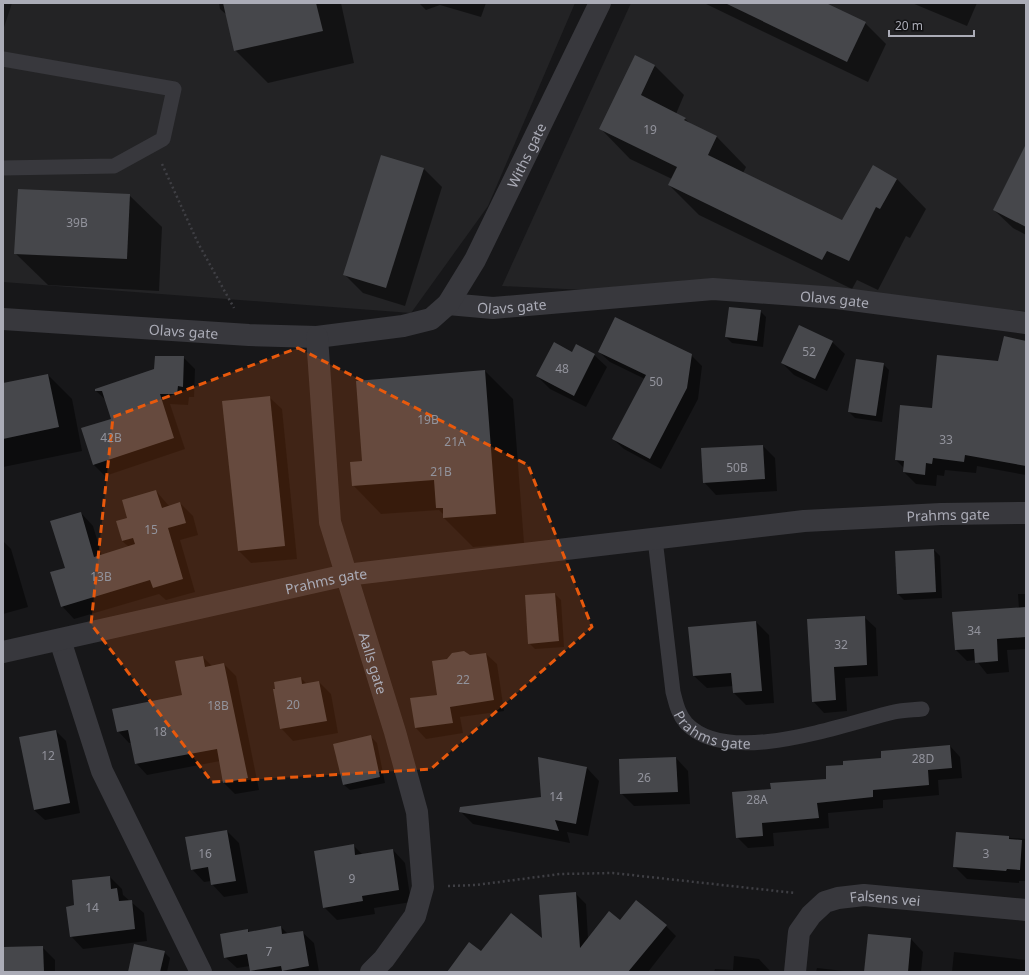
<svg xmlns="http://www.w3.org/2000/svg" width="1029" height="975" font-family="'Noto Sans',sans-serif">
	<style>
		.built { fill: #232325 }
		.shadow { fill: #0007 }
		.building { fill: #46474b }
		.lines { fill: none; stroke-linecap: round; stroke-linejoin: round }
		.path { stroke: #3f3f44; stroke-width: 2.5; stroke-dasharray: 2 3; stroke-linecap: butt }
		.lane { stroke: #38383d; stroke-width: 15 }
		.street { stroke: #38383d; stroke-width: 22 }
		.marked { fill: #e8590c; fill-opacity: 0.2; stroke: #e8590c; stroke-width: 3; stroke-dasharray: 8 5; stroke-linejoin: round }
		.labels { text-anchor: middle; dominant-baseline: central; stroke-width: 4; stroke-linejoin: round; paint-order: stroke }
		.number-label { font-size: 12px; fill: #92939c }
		.street-label { font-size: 14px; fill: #abacb7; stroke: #121214 }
	</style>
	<rect width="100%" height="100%" fill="#171719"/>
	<g class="built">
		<polygon points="12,3 575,3 488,206 411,313 3,282 3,30"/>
		<polygon points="631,3 1026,3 1026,311 502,286"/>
	</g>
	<g class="shadow">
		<polygon points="219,3 341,3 354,63 268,83 235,50 228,16 220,9"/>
		<polygon points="419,3 486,3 481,17 440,5 426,10"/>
		<polygon points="704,3 824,3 865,23 886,44 868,82"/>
		<polygon points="912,3 977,3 967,26"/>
		<polygon points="655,66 684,95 676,114 685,119 692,125 717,137 746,167 743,173 842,221 897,179 926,209 910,238 906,236 878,290 857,280 852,289 699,215 669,185 672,179 630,159 601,129"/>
		<polygon points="1026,146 1026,235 1013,228 994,210"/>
		<polygon points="424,169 442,187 405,306 363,293 345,275"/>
		<polygon points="129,195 162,227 159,291 48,285 15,253"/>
		<polygon points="760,311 766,317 763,347 732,343 726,337"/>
		<polygon points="832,342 845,354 827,391 794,375 782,363"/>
		<polygon points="1026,342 1026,475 977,466 976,473 945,470 944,476 937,475 936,486 916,484 904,472 904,468 896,460 933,409"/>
		<polygon points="599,352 691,355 702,366 698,399 661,469 624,449 613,439 645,379 610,362"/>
		<polygon points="572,353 594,355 607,367 586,407 550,389 537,376"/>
		<polygon points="183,357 195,369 194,397 189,397 188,405 170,404 185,449 105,476 94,465 112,419 107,401 96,391 155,370"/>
		<polygon points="883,364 889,370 882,422 855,418 849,412"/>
		<polygon points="485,371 513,399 524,543 473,547 444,518 444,515 439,510 381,514 353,485 363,462"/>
		<polygon points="48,375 72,399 82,451 3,467 3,384"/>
		<polygon points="269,397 282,409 297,559 251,563 239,551"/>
		<polygon points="763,446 775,458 777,491 716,495 704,482"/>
		<polygon points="156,491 169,506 180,503 193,516 198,535 180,540 195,592 166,600 159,594 74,619 62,606 66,569 81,513 93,526 102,556 129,547 122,541 117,522 129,519"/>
		<polygon points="3,541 11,549 28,607 3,614"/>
		<polygon points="934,550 940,556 942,598 904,600 898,594"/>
		<polygon points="555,594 561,600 564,647 535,649 529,643"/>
		<polygon points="1018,594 1026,594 1026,649 1007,650 1009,672 987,674 976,660 967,661 956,650 1019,609"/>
		<polygon points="864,617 876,628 878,676 845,678 847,711 824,713 813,701"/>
		<polygon points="756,622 769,635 774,703 746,705 734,693 733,686 707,688 694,676"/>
		<polygon points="486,654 497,664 504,711 460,717 463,733 426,739 416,728 412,699 438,695 470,657"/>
		<polygon points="203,657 212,666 224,664 236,676 259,790 235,794 224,783 220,761 147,775 136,763 132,743 129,743 118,731 183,696"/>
		<polygon points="301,678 307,684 319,682 331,694 338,733 293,741 281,728"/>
		<polygon points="56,731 66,741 80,813 45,820 34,810"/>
		<polygon points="371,737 377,743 385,783 350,790 343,784"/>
		<polygon points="950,746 960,757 962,778 938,780 939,795 883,800 883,808 828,813 829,828 773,833 774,846 748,848 737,837 772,790 828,780 882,759"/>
		<polygon points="676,758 688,771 690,804 634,806 621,793"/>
		<polygon points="539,759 587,768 599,781 588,836 567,832 570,843 473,824 460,811 542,798"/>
		<polygon points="227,831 239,843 248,893 224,897 212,884 211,881 204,882 192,869"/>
		<polygon points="957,834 1026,839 1026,881 1019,881 1019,883 967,879 954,866"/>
		<polygon points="353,845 363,855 393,850 405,863 411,902 374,908 375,914 337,920 324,907"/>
		<polygon points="110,877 122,889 123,895 144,913 147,941 83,949 71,936 76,906"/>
		<polygon points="575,893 586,904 588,939 620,921 666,926 676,936 648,972 453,972 481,952 543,940"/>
		<polygon points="281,927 288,934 302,932 314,943 319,972 252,972 250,966 237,968 225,957 248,930 250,933"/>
		<polygon points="911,939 923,952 921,972 865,972"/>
		<polygon points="42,947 55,960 55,972 3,972 3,948"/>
		<polygon points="164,952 170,958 167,972 129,972"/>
		<polygon points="954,952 1026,960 1026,972 952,972"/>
		<polygon points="734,956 759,959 771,972 714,972 715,969 733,970"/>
		<polygon points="817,968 844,971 845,972 816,972"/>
	</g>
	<g class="building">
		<polygon points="223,3 316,3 323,31 234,51"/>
		<polygon points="725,3 826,3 866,22 847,62"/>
		<polygon points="635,55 655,65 641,95 686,118 684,120 717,136 708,155 842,220 873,165 897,179 880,209 876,207 849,261 827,251 822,260 668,185 677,167 599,129"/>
		<polygon points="1026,144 1026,227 993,210"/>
		<polygon points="381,155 424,168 386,288 343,275"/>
		<polygon points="18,189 130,194 127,259 14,254"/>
		<polygon points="729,307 761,310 757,341 725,337"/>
		<polygon points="615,317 692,354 687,388 650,459 612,439 646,375 598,352"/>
		<polygon points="799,325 833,341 815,379 781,363"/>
		<polygon points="1004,336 1026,341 1026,466 965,455 964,462 933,458 932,464 926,463 925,475 903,472 904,461 895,460 900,405 932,408 937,355 998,361"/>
		<polygon points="554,342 572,352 576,344 595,354 574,396 536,376"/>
		<polygon points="155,356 184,356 183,387 178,386 177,394 160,394 174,438 93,465 81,428 111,419 102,391 95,391 95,389 154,369"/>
		<polygon points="856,359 884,363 876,416 848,412"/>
		<polygon points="485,370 496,514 443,518 443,508 436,508 434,480 352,486 350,462 362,461 356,381"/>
		<polygon points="48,374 59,427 3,439 3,383"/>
		<polygon points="270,396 285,546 238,551 222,401"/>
		<polygon points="763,445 765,479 703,483 701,448"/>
		<polygon points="156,490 162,508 180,502 186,523 168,528 183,579 153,588 150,580 61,607 50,572 65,568 50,521 81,512 94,557 135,544 133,538 122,541 116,521 127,518 122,500"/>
		<polygon points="934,549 936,592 897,594 895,551"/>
		<polygon points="555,593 559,641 528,644 525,595"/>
		<polygon points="1026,607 1026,637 997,639 998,661 975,663 974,649 955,650 952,612"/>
		<polygon points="865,616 867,665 834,667 836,700 812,702 807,619"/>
		<polygon points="756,621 762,691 733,693 731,673 693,676 688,627"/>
		<polygon points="464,651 470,655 486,653 494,700 450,707 453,723 415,728 410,698 437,695 432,661 447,659 452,653"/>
		<polygon points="203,656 205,667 224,663 248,778 223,783 217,749 135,764 128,730 117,732 112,709 182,695 175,661"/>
		<polygon points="301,677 302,684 319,681 327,721 280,729 273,689 275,689 274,682"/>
		<polygon points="56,730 70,803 34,810 19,737"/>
		<polygon points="371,735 380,777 343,785 333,744"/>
		<polygon points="950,745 952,768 928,770 929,785 873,790 873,797 817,803 819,818 762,823 763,836 736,838 732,792 771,789 770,783 826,779 826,766 843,765 843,761 881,758 881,751"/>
		<polygon points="538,757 587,767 576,824 555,820 559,831 459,812 460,807 541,797"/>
		<polygon points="676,757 678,792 620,794 619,759"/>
		<polygon points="227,830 236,881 211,885 208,867 191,870 185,837"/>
		<polygon points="956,832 1009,836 1009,839 1022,840 1020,870 1007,869 1006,871 953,867"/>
		<polygon points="354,844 355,855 393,849 399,890 362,896 363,901 323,908 314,851"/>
		<polygon points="110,876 111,889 117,888 119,901 132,900 135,929 70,937 66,907 74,905 72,880"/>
		<polygon points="576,892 580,948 609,911 620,920 636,900 667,925 628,972 447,972 469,942 481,951 511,913 542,938 539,895"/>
		<polygon points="281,926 282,934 303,931 309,966 282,971 281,966 250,971 247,954 224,958 220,934 248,929 248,932"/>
		<polygon points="868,934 911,938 908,972 864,972"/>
		<polygon points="134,944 165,951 160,972 128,972"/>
		<polygon points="43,946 44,972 3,972 3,947"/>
	</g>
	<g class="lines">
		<g class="path">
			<polyline points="162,164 198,243 234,308"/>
			<polyline points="448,886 476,885 560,874 613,873 795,893"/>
		</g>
		<g class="lane">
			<polyline points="3,59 174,89 163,139 114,166 3,168"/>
			<path id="s1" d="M655,539L673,692C676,703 678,714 686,723C728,768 843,724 894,712C903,710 913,710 922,709"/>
		</g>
		<g class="street">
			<path id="s2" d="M448,304L493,308L713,289L837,298L1026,323"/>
			<path id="s3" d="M3,319L249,335L317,337L403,326L431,319L448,304L475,260L600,3"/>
			<path id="s4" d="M317,337L330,522L395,732L417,812L423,887L415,916L384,959L371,972"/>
			<polyline points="60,640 102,771 201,972"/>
			<path id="s5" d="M3,652L346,575L804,521L941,514L1026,513"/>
			<path id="s6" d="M795,972L799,932L811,915L825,902L838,898L864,895L1026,910"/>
		</g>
	</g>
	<path class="marked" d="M298,348L528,465L592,627L431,769L212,782L91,624L113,417Z"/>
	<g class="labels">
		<g class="number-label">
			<text x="650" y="129">19</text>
			<text x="77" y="222">39B</text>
			<text x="809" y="351">52</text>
			<text x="562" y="368">48</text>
			<text x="656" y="381">50</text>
			<text x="428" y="419">19B</text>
			<text x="111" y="437">42B</text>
			<text x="946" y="439">33</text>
			<text x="455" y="441">21A</text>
			<text x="737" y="467">50B</text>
			<text x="441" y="471">21B</text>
			<text x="151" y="529">15</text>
			<text x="101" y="576">13B</text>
			<text x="974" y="630">34</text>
			<text x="841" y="644">32</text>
			<text x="463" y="679">22</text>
			<text x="293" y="704">20</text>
			<text x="218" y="705">18B</text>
			<text x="160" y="731">18</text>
			<text x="48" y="755">12</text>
			<text x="923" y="758">28D</text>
			<text x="644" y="777">26</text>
			<text x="556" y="796">14</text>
			<text x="757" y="799">28A</text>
			<text x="205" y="853">16</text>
			<text x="986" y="853">3</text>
			<text x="352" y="878">9</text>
			<text x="92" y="907">14</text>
			<text x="269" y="951">7</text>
		</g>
		<g class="street-label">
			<text stroke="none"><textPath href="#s3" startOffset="621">Withs gate</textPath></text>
			<text stroke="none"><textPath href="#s2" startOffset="388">Olavs gate</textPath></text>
			<text stroke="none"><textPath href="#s2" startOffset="64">Olavs gate</textPath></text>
			<text stroke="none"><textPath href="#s3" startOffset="181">Olavs gate</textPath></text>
			<text stroke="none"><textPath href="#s5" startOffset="957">Prahms gate</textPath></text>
			<text stroke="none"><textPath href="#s5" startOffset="331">Prahms gate</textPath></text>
			<text stroke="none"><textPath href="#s4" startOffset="333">Aalls gate</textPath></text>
			<text stroke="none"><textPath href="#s1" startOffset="216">Prahms gate</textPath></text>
			<text stroke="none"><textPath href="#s6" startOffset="141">Falsens vei</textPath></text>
		</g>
	</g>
	<rect width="1029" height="975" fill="none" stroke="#abacb7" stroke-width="8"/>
	<path d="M889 30v6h85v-6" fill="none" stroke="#abacb7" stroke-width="2"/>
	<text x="895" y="30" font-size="12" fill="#abacb7" stroke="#121214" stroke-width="3" paint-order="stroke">20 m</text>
</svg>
